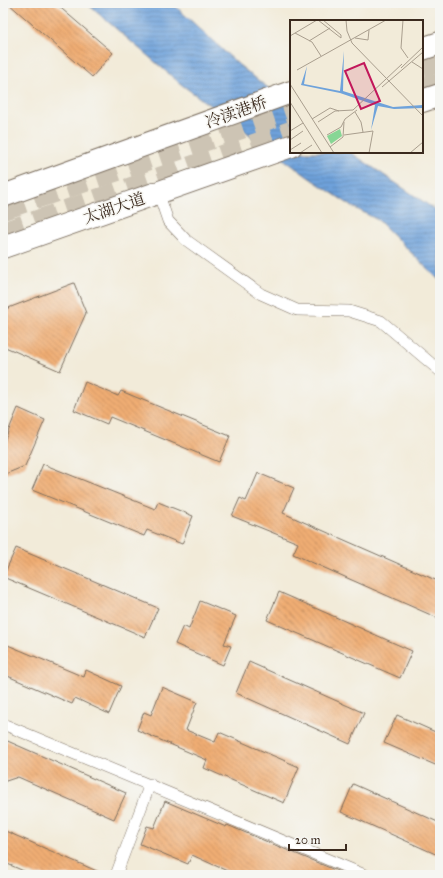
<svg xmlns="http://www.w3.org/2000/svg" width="443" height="878" font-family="'IM FELL Great Primer','Noto Serif SC',serif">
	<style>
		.water { fill: url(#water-rules); stroke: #54667c }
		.building { fill: url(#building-back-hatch) }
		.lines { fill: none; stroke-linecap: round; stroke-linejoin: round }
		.highway-tunnel { stroke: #cdc4b4; stroke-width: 22; stroke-dasharray: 22 11; stroke-linecap: butt }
		.lane-casing { stroke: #7b6e5f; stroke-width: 12 }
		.primary-casing { stroke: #7b6e5f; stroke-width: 24 }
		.lane { stroke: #fff; stroke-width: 11 }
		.primary { stroke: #fff; stroke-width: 22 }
		.labels { text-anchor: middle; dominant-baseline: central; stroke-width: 3; stroke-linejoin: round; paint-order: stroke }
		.street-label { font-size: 16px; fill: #3b2a1e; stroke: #f6f6f2 }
		.inset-road { fill: none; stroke: #a99e8e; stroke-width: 1 }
		.view { fill: #c2185b; fill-opacity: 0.15; stroke: #c2185b; stroke-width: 2 }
		.inset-edge { fill: none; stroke: #3b2a1e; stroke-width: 2 }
	</style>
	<defs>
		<pattern id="water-rules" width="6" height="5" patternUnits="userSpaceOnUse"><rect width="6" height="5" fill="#6ea2db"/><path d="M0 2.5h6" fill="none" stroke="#5c84b1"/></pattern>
		<pattern id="building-back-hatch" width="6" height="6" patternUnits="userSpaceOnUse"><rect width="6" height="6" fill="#f0ad73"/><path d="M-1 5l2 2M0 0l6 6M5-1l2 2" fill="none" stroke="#c48d5e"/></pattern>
	</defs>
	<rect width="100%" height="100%" fill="#f6f6f2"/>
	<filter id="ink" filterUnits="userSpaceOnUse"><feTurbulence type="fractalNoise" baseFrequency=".025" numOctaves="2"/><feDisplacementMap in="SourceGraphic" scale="8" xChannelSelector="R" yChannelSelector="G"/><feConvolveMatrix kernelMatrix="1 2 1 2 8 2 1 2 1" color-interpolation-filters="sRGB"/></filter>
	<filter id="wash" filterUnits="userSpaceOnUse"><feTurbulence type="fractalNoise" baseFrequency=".012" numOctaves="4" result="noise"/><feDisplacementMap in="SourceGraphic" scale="16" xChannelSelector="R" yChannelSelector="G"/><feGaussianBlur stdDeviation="0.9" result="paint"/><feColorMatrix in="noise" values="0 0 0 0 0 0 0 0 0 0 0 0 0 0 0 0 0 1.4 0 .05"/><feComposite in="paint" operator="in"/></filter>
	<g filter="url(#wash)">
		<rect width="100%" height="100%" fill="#f2ebd9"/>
		<polygon class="water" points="86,3 172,3 239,65 291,106 291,152 350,152 440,213 440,281 378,220 353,207 308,177 182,85"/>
		<g id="blocks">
			<g class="building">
				<polygon points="8,3 55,3 113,53 92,77"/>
				<polygon points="74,283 86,313 60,371 3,346 3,310"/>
				<polygon points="85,382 118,396 121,391 230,436 219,462 110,417 107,424 74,410"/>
				<polygon points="18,408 45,420 25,466 3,475 3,444"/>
				<polygon points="43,464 155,509 158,502 193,516 182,544 147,530 144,536 32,490"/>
				<polygon points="258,473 294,488 283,513 440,582 440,619 293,554 298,543 232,516 240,498 246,501"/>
				<polygon points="16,548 158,608 145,637 3,577"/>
				<polygon points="279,592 412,651 400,678 267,620"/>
				<polygon points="200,601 236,616 224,644 231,646 223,665 175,644 183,626 189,629"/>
				<polygon points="3,643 84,677 86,670 121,686 109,714 75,698 72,704 3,674"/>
				<polygon points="249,662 364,713 350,744 236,693"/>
				<polygon points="162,687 197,702 186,730 215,742 219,732 299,767 284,803 204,768 207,760 137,730 144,712 151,715"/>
				<polygon points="397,715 440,734 440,767 384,743"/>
				<polygon points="3,739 126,793 114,819 18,777 3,782"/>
				<polygon points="353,784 440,823 440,856 341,812"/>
				<polygon points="165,801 226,827 227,825 347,875 236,875 192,855 188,864 140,844 147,826 154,828"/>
				<polygon points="3,830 106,875 33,875 3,862"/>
			</g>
		</g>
	</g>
	<g filter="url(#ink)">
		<use href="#blocks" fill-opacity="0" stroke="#7b6e5f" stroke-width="1"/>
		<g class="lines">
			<g class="highway-tunnel">
				<polyline points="422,67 440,61"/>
				<polyline points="422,89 440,84"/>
				<polyline points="3,209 291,111"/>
				<polyline points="3,233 291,132"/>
			</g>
			<defs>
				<g id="lane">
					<polyline points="158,192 168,221 186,240 261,294 297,310 349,311 381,321 440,371"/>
					<polyline points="3,724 365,875"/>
					<polyline points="116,875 150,784"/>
				</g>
				<g id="primary">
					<polyline points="422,49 440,43"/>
					<polyline points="422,101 440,95"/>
					<polyline points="3,196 291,92"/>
					<polyline points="3,247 291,146"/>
				</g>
			</defs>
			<use href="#lane" class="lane-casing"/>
			<use href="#primary" class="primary-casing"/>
			<use href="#lane" class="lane"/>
			<use href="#primary" class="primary"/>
		</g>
	</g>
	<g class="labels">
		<g class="street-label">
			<text transform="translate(236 112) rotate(-20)">冷渎港桥</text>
			<text transform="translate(114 208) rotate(-19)">太湖大道</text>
		</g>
	</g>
	<g transform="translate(290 20)">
		<rect width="133" height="133" fill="#f2ebd9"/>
		<path d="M50,109L52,116L41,124L37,116Z" fill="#87d695"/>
		<path d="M54,31L53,71L103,87L133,85V88L104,89L88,86L81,110L85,85L50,73L11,65L17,46L14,64L50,71Z" fill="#6ea2db"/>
		<path class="inset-road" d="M28,0L51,18V15L33,0M56,0L57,11L62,23L133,96M113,0L111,28L118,38M5,13L22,22L31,36M0,16L27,0M65,18L78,20L79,10M19,21L40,8M122,42L133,49M111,48L133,27M7,50L96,0M0,64L44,133M92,67L133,32M0,82L32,133M65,92L71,102L73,112M22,99L40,88L49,91M28,102L45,91L63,90L112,44M0,111L13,103M37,115L51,107L55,99L67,90M54,115L83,111L79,133M0,120L13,111M40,127L53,117L54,102M0,130L11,123M10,133L22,125M120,133L133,122"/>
		<path class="view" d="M74,43L90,81L71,89L55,51Z"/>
		<rect width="133" height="133" class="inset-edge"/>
	</g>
	<rect width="443" height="878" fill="none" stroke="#f6f6f2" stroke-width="16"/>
	<path d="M289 844v6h57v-6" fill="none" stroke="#3b2a1e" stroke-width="2"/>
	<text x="295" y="844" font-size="12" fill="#3b2a1e" stroke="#f6f6f2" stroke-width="3" paint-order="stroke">20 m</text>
</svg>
